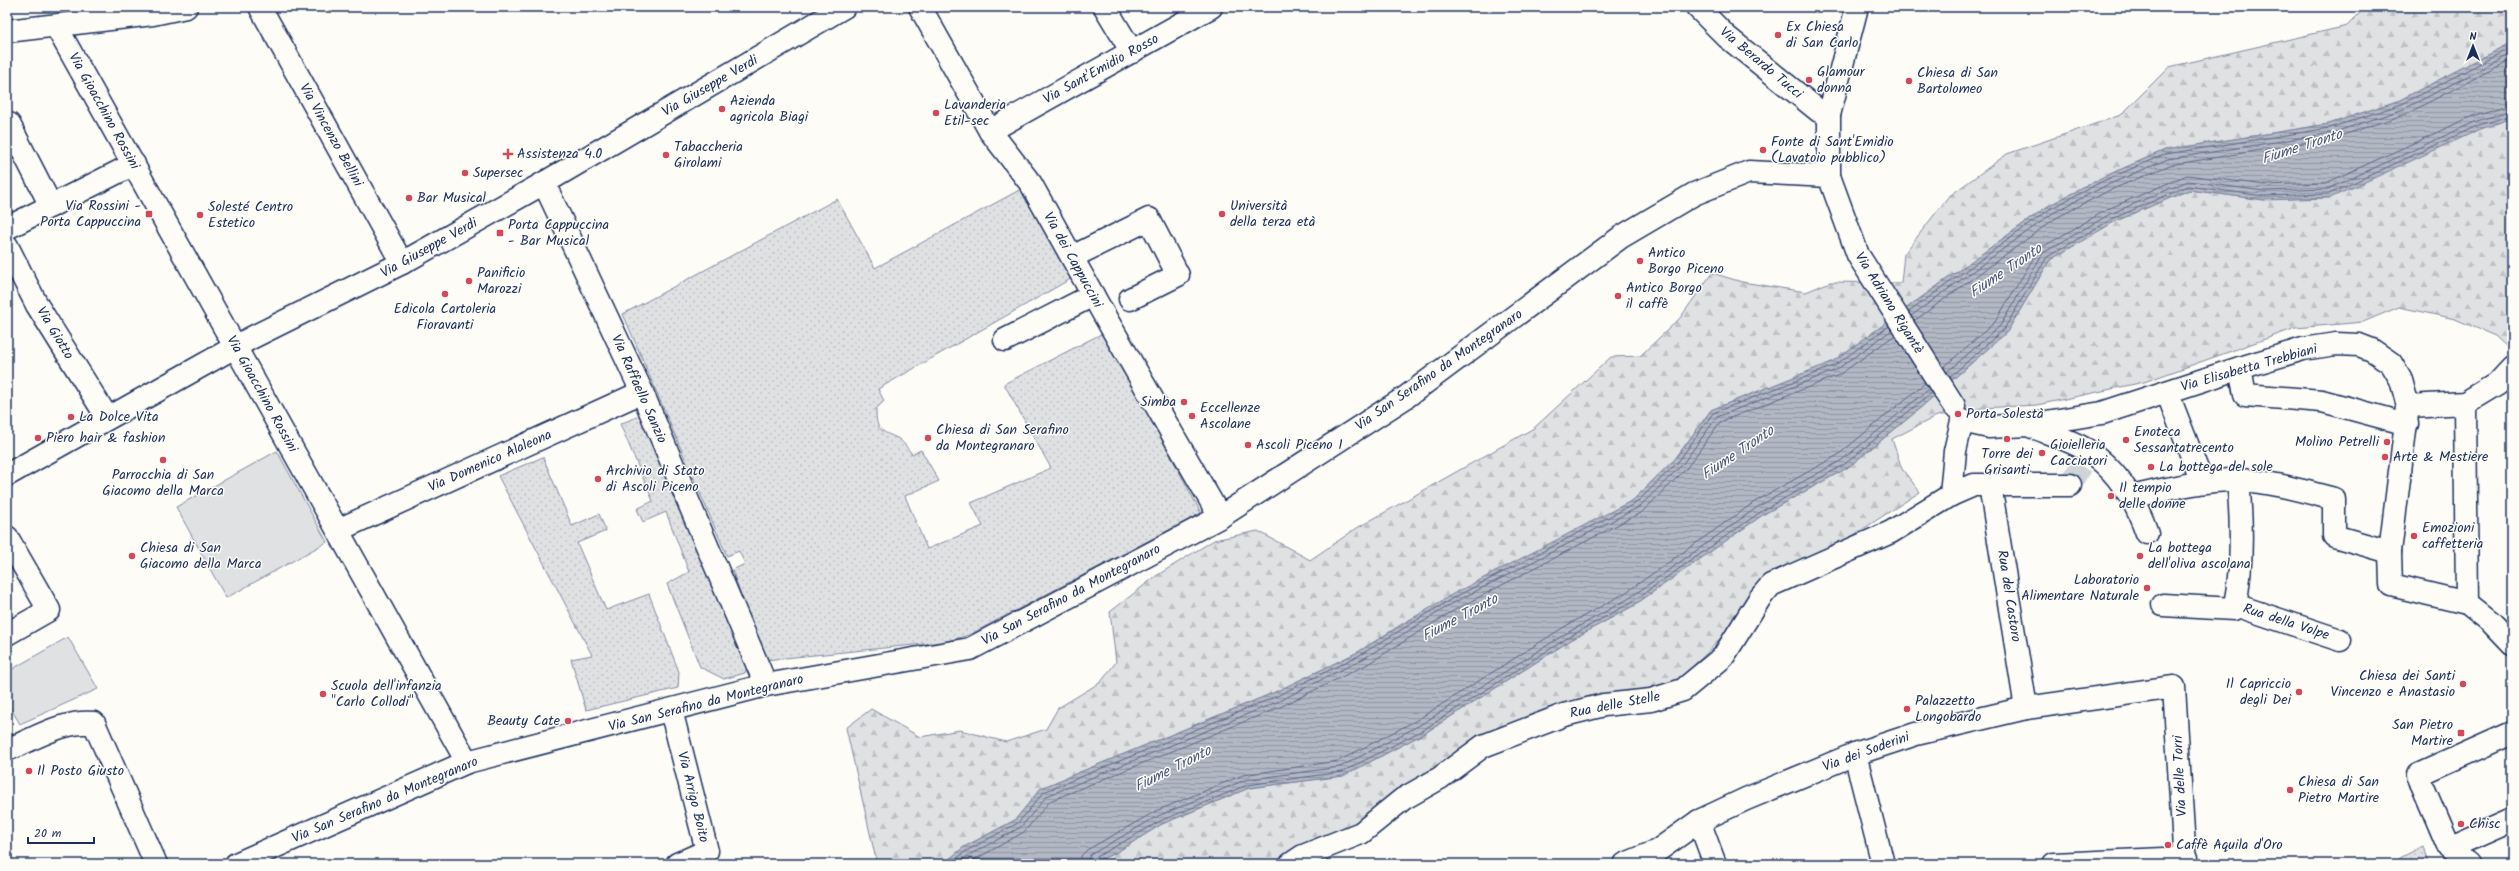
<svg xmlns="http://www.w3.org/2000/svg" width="2519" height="871" font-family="Kalam,sans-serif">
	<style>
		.grass { fill: #e0e1e3; stroke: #7e88a0 }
		.forest { fill: url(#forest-firs); stroke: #7e88a0 }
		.park { fill: url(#park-dots); stroke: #7e88a0 }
		.water { fill: url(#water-rules); stroke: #76819c }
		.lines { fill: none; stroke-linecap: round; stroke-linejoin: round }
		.shore { stroke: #586687; stroke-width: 1 }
		.minor-tunnel { stroke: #d0d3d8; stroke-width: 22; stroke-dasharray: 22 11; stroke-linecap: butt }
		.minor-casing { stroke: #1b2f5e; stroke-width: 25 }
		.minor { stroke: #fdfcf7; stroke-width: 22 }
		.poi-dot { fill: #d1495b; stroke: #fdfcf7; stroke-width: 1.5 }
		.labels { text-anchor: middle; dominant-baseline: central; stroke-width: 3; stroke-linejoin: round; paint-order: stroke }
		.poi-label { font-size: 14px; fill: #1b2f5e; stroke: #fdfcf7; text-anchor: start }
		.street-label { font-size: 14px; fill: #1b2f5e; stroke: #fdfcf7 }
		.water-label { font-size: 15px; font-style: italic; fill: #49587d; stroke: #fdfcf7 }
	</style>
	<defs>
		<pattern id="forest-firs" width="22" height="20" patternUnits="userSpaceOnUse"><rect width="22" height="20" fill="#e0e1e3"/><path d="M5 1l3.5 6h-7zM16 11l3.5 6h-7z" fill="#c0c1c5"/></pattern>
		<pattern id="park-dots" width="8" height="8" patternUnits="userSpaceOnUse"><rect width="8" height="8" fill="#e0e1e3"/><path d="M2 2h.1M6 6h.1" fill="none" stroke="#c0c1c5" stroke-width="1.8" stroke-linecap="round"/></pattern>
		<pattern id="water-rules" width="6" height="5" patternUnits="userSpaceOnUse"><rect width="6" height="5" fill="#b3b8c5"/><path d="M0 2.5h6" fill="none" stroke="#9196a3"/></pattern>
	</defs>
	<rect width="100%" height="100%" fill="#fdfcf7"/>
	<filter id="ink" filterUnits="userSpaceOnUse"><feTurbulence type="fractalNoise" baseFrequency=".025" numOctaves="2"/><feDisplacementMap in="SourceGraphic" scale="8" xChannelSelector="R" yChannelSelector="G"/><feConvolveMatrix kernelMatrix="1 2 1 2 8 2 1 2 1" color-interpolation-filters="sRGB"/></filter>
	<g filter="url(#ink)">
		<g class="grass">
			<polygon points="277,451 327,542 226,598 176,507"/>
			<polygon points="68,637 98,689 20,724 7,702 7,668 9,671"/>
		</g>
		<g class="forest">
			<polygon points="2366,7 2512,7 2512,42 2400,100 2329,124 2165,150 2101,178 2048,206 1832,362 1711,410 1675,459 1633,500 1405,622 1358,652 1273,693 1041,788 1015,820 964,847 943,864 877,864 846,728 871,709 920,737 960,730 1006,742 1046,729 1058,708 1101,682 1116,662 1110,612 1156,576 1214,540 1258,531 1310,560 1357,528 1534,428 1611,357 1640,356 1680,318 1712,273 1742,282 1806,292 1830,282 1901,283 1904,254 1948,197 2007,154 2121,115 2169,67 2347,26"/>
			<polygon points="2512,118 2512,345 2509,349 2495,336 2455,319 2399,307 2363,322 2296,328 2144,382 2037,405 1982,408 1937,416 1892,439 1902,469 1920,492 1826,553 1767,586 1707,653 1677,681 1483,747 1294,864 1091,864 1117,852 1162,824 1249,788 1343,776 1425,733 1571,640 1633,606 1764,514 1847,468 1911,416 2007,332 2050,260 2113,222 2189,190 2264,200"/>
		</g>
		<g class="park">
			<path d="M1025,187L1074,277L878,389L884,401L876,409C876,431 880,430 897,438C903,441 908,449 912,454L921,450L939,481L905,496L927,549L983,526L971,503L1051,468L1004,384L1105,332L1201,513L969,635L943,642L765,660L732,570L745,564L739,551L727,556L623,314L837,199L875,268Z"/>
			<polygon points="646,413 748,664 745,673 724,679 700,667 667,584 689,572 666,512 643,522 637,509 653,501 620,424"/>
			<polygon points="543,457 572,526 599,514 606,531 577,543 606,610 649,594 679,672 678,688 586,710 571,659 592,655 498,476"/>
			<polygon points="2423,846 2428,864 2396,864 2400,858"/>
		</g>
		<polygon class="water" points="2512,42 2512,118 2481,129 2330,198 2264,200 2189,190 2114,222 2050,260 2007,332 1911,416 1847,468 1764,514 1633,606 1571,640 1425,733 1343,776 1249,788 1162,824 1117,852 1091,864 943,864 964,847 1015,820 1041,788 1273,693 1358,652 1451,595 1633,500 1675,459 1711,410 1832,362 2048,206 2101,178 2165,150 2329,124 2400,100"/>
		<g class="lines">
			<g class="shore">
				<polyline points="1909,312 2050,209 2103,181 2166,154 2330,128 2402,104 2512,47"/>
				<polyline points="1911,316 2053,213 2105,186 2168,159 2332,133 2404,109 2512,53"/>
				<polyline points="1914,321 2056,218 2108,191 2170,165 2334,138 2406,114 2512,59"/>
				<polyline points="1944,367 1995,322 2039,249 2108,209 2187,175 2265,185 2326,183 2475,115 2512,104"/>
				<polyline points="1947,372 2000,326 2043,253 2110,214 2188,181 2264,191 2328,189 2477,121 2512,110"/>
				<polyline points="1950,377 2004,329 2047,257 2112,219 2188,186 2264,196 2329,194 2479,125 2512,115"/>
				<polyline points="950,864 966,851 1018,823 1044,792 1275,697 1360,655 1453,598 1636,503 1678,462 1713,413 1834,366 1889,326"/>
				<polyline points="957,864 969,855 1021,827 1047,796 1277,702 1363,659 1455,602 1639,507 1682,465 1717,417 1836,370 1892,330"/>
				<polyline points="967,864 1024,832 1050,801 1280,707 1366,665 1458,608 1642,512 1686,469 1720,422 1839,375 1895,335"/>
				<polyline points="1080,864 1081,856 1087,850 1156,811 1243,775 1338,761 1417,720 1564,627 1625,593 1756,501 1838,455 1925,383"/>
				<polyline points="1086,864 1090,855 1158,816 1245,780 1340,767 1420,725 1567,633 1628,599 1759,506 1842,460 1929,389"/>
				<polyline points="1091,864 1093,859 1160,821 1247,785 1342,772 1423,730 1569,637 1630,603 1762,511 1845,464 1931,393"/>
			</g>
			<polyline class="minor-tunnel" points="2070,485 2084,460"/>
			<defs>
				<g id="minor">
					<polyline points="260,7 402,263"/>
					<polyline points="920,7 990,131 1031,184 1103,313 1220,517"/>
					<polyline points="1105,7 1132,52"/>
					<polyline points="1697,7 1727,37 1819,111 1829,115"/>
					<polyline points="1857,7 1829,115 1829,176 1858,255 1954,406"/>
					<polyline points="56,26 467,762"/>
					<polyline points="7,31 153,14 186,7"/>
					<polyline points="7,124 9,124 51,206"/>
					<polyline points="990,131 1211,7"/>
					<polyline points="544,183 642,392 766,685"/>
					<polyline points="7,228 134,164"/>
					<polyline points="7,246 37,305 107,417"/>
					<polyline points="1072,257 1149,219 1178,275 1130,299"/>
					<polyline points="1005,340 1093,295"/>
					<polyline points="2240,368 2245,395 2322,401 2407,424"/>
					<polyline points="2167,392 2202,482"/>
					<polyline points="2465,403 2467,603"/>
					<polyline points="2408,406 2465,403 2498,383 2512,368"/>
					<path d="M2028,425C2047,433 2074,441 2090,452C2118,472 2136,501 2147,533"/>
					<polyline points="7,475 251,338 402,263 544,183 844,7"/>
					<polyline points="1990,485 2026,708"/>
					<polyline points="1951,495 1974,485 2070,485"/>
					<path d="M2131,497C2166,489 2201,480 2237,480C2269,481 2303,491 2334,499V536L2390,552"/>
					<polyline points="338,530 642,392"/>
					<polyline points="7,537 49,610 7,634"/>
					<polyline points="2163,605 2234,609 2235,605 2340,640"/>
					<path d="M2235,605C2243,564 2242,522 2238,480"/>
					<polyline points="671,710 707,851 677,864"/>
					<path d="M7,746L9,749C36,738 64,720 94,723L156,864"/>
					<polyline points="1855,754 1883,864"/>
					<polyline points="1699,821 1715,864"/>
					<polyline points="2449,848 2512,820"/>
					<polyline points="236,864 467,762 766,685 970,649 1220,517 1406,397 1621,237 1694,194 1749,172 1829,176"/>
					<polyline points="1291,864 1303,856 1361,833 1403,799 1440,778 1483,746 1564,715 1604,705 1651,700 1683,690 1723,657 1760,598 1771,585 1891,532 1951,495 1955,451 1962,421 1989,427 2028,425 2102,413 2240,368 2303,349 2336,344 2359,345 2372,350 2391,363 2401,380 2408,406 2390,552 2391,585 2467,603 2491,622 2512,644"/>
					<polyline points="1625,864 1657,851 1699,821 1746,799 1855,754 1916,734 2026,708 2174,687 2185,864"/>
					<polyline points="2054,864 2186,858"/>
					<polyline points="2468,864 2449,848 2418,775 2512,733"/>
				</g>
			</defs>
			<use href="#minor" class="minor-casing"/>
			<use href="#minor" class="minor"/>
		</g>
	</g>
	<g class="poi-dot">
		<circle cx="1778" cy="35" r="4"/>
		<circle cx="1809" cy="80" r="4"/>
		<circle cx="1909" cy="81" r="4"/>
		<circle cx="722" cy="109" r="4"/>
		<circle cx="936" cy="113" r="4"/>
		<circle cx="1763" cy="150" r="4"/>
		<path d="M506 148h4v4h4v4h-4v4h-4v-4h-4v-4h4z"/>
		<circle cx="666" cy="155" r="4"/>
		<circle cx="465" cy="173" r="4"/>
		<circle cx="409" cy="198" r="4"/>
		<rect x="145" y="210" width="8" height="8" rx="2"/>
		<circle cx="1222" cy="214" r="4"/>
		<circle cx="200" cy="215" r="4"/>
		<rect x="496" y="229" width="8" height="8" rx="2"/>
		<circle cx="1640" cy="261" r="4"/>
		<circle cx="469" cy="281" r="4"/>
		<circle cx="445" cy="294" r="4"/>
		<circle cx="1618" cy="296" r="4"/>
		<circle cx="1184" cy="402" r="4"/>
		<circle cx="1958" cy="414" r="4"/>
		<circle cx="1192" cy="416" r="4"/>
		<circle cx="71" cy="417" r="4"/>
		<circle cx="38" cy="438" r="4"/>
		<circle cx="928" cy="438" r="4"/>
		<circle cx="2007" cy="439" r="4"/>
		<circle cx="2126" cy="440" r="4"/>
		<circle cx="2387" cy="442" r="4"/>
		<circle cx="1248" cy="445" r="4"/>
		<circle cx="2042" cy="453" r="4"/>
		<circle cx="2385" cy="457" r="4"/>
		<circle cx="163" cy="460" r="4"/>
		<circle cx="2151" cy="467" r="4"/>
		<circle cx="598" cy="479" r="4"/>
		<circle cx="2111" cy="496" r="4"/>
		<circle cx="2414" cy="536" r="4"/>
		<circle cx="132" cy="556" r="4"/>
		<circle cx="2140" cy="556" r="4"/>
		<circle cx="2147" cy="588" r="4"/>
		<circle cx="2463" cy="684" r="4"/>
		<circle cx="2299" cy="692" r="4"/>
		<circle cx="323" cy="694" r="4"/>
		<circle cx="1907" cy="709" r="4"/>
		<circle cx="568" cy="721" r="4"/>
		<rect x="2457" y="729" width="8" height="8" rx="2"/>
		<circle cx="29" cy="771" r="4"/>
		<circle cx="2290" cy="790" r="4"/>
		<circle cx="2461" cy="824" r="4"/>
		<circle cx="2168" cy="845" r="4"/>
	</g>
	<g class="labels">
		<g class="poi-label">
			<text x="1786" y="27">Ex Chiesa<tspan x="1786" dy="16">di San Carlo</tspan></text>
			<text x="1817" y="72">Glamour<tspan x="1817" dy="16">donna</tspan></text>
			<text x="1917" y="73">Chiesa di San<tspan x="1917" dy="16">Bartolomeo</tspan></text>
			<text x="730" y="101">Azienda<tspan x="730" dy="16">agricola Biagi</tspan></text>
			<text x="944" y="105">Lavanderia<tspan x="944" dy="16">Etil-sec</tspan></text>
			<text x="1771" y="142">Fonte di Sant'Emidio<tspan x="1771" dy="16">(Lavatoio pubblico)</tspan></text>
			<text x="674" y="147">Tabaccheria<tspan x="674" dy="16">Girolami</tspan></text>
			<text x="517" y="154">Assistenza 4.0</text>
			<text x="473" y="173">Supersec</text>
			<text x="417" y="198">Bar Musical</text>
			<text x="141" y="206" text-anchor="end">Via Rossini -<tspan x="141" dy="16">Porta Cappuccina</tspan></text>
			<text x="1230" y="206">Università<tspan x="1230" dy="16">della terza età</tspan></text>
			<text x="208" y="207">Solesté Centro<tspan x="208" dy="16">Estetico</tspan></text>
			<text x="508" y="225">Porta Cappuccina<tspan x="508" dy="16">- Bar Musical</tspan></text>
			<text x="1648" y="253">Antico<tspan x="1648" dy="16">Borgo Piceno</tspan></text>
			<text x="477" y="273">Panificio<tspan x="477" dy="16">Marozzi</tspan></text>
			<text x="1626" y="288">Antico Borgo<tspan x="1626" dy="16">il caffè</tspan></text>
			<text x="445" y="309" text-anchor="middle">Edicola Cartoleria<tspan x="445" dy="16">Fioravanti</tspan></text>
			<text x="1176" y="402" text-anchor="end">Simba</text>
			<text x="1200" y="408">Eccellenze<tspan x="1200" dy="16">Ascolane</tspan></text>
			<text x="1966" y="414">Porta Solestà</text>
			<text x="79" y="417">La Dolce Vita</text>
			<text x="936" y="430">Chiesa di San Serafino<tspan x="936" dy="16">da Montegranaro</tspan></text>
			<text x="2134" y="432">Enoteca<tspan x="2134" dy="16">Sessantatrecento</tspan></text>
			<text x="46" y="438">Piero hair &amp; fashion</text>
			<text x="2379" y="442" text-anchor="end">Molino Petrelli</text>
			<text x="1256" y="445">Ascoli Piceno 1</text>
			<text x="2050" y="445">Gioielleria<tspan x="2050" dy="16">Cacciatori</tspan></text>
			<text x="2007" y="454" text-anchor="middle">Torre dei<tspan x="2007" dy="16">Grisanti</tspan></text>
			<text x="2393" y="457">Arte &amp; Mestiere</text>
			<text x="2159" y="467">La bottega del sole</text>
			<text x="606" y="471">Archivio di Stato<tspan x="606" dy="16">di Ascoli Piceno</tspan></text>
			<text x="163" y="475" text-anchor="middle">Parrocchia di San<tspan x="163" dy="16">Giacomo della Marca</tspan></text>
			<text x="2119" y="488">Il tempio<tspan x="2119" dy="16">delle donne</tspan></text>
			<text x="2422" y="528">Emozioni<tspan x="2422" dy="16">caffetteria</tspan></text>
			<text x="140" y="548">Chiesa di San<tspan x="140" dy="16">Giacomo della Marca</tspan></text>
			<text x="2148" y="548">La bottega<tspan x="2148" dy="16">dell'oliva ascolana</tspan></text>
			<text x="2139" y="580" text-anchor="end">Laboratorio<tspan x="2139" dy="16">Alimentare Naturale</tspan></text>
			<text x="2455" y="676" text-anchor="end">Chiesa dei Santi<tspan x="2455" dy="16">Vincenzo e Anastasio</tspan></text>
			<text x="2291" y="684" text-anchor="end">Il Capriccio<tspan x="2291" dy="16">degli Dei</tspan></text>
			<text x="331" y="686">Scuola dell'infanzia<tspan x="331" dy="16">"Carlo Collodi"</tspan></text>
			<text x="1915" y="701">Palazzetto<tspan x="1915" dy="16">Longobardo</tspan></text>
			<text x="560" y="721" text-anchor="end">Beauty Cate</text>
			<text x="2453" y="725" text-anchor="end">San Pietro<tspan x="2453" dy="16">Martire</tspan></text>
			<text x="37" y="771">Il Posto Giusto</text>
			<text x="2298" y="782">Chiesa di San<tspan x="2298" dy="16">Pietro Martire</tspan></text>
			<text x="2469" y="824">Chisc</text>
			<text x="2176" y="845">Caffè Aquila d'Oro</text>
		</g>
		<g class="street-label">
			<text transform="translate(1761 63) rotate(40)">Via Berardo Tucci</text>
			<text transform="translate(1101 69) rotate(-29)">Via Sant'Emidio Rosso</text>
			<text transform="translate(710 86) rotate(-30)">Via Giuseppe Verdi</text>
			<text transform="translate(104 111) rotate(61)">Via Gioacchino Rossini</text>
			<text transform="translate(331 135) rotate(61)">Via Vincenzo Bellini</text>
			<text transform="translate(429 248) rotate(-29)">Via Giuseppe Verdi</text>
			<text transform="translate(1073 260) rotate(61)">Via dei Cappuccini</text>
			<text transform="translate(1889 303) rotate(58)">Via Adriano Rigantè</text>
			<text transform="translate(55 333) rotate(59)">Via Giotto</text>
			<text transform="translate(2249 368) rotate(-16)">Via Elisabetta Trebbiani</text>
			<text transform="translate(1439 370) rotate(-35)">Via San Serafino da Montegranaro</text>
			<text transform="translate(639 389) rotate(66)">Via Raffaello Sanzio</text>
			<text transform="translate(262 394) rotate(61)">Via Gioacchino Rossini</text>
			<text transform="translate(490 461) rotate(-24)">Via Domenico Alaleona</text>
			<text transform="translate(1071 595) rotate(-28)">Via San Serafino da Montegranaro</text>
			<text transform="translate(2009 596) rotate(81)">Rua del Castoro</text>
			<text transform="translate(2286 622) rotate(18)">Rua della Volpe</text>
			<text transform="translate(706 703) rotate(-14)">Via San Serafino da Montegranaro</text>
			<text transform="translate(1615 705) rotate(-11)">Rua delle Stelle</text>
			<text transform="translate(1866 752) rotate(-20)">Via dei Soderini</text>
			<text transform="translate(2180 776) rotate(-93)">Via delle Torri</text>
			<text transform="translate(693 797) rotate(76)">Via Arrigo Boito</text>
			<text transform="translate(385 800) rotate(-23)">Via San Serafino da Montegranaro</text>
		</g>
		<g class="water-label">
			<text transform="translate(2302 147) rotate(-18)">Fiume Tronto</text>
			<text transform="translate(2006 271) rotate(-34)">Fiume Tronto</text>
			<text transform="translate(1738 453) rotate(-34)">Fiume Tronto</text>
			<text transform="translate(1460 618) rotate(-28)">Fiume Tronto</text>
			<text transform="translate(1173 769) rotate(-27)">Fiume Tronto</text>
		</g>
	</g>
	<rect width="2519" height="871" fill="none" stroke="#fdfcf7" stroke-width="24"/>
	<rect x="12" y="12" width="2495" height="847" fill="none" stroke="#1b2f5e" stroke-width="1.5" filter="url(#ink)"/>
	<g transform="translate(2473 46)" stroke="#fdfcf7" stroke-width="3" paint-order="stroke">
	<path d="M0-3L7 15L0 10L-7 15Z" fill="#1b2f5e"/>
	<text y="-6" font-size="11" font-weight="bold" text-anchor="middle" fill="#1b2f5e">N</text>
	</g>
	<path d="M28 837v6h66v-6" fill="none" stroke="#1b2f5e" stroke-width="2"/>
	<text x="34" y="837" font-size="12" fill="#1b2f5e" stroke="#fdfcf7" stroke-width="3" paint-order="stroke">20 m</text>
</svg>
